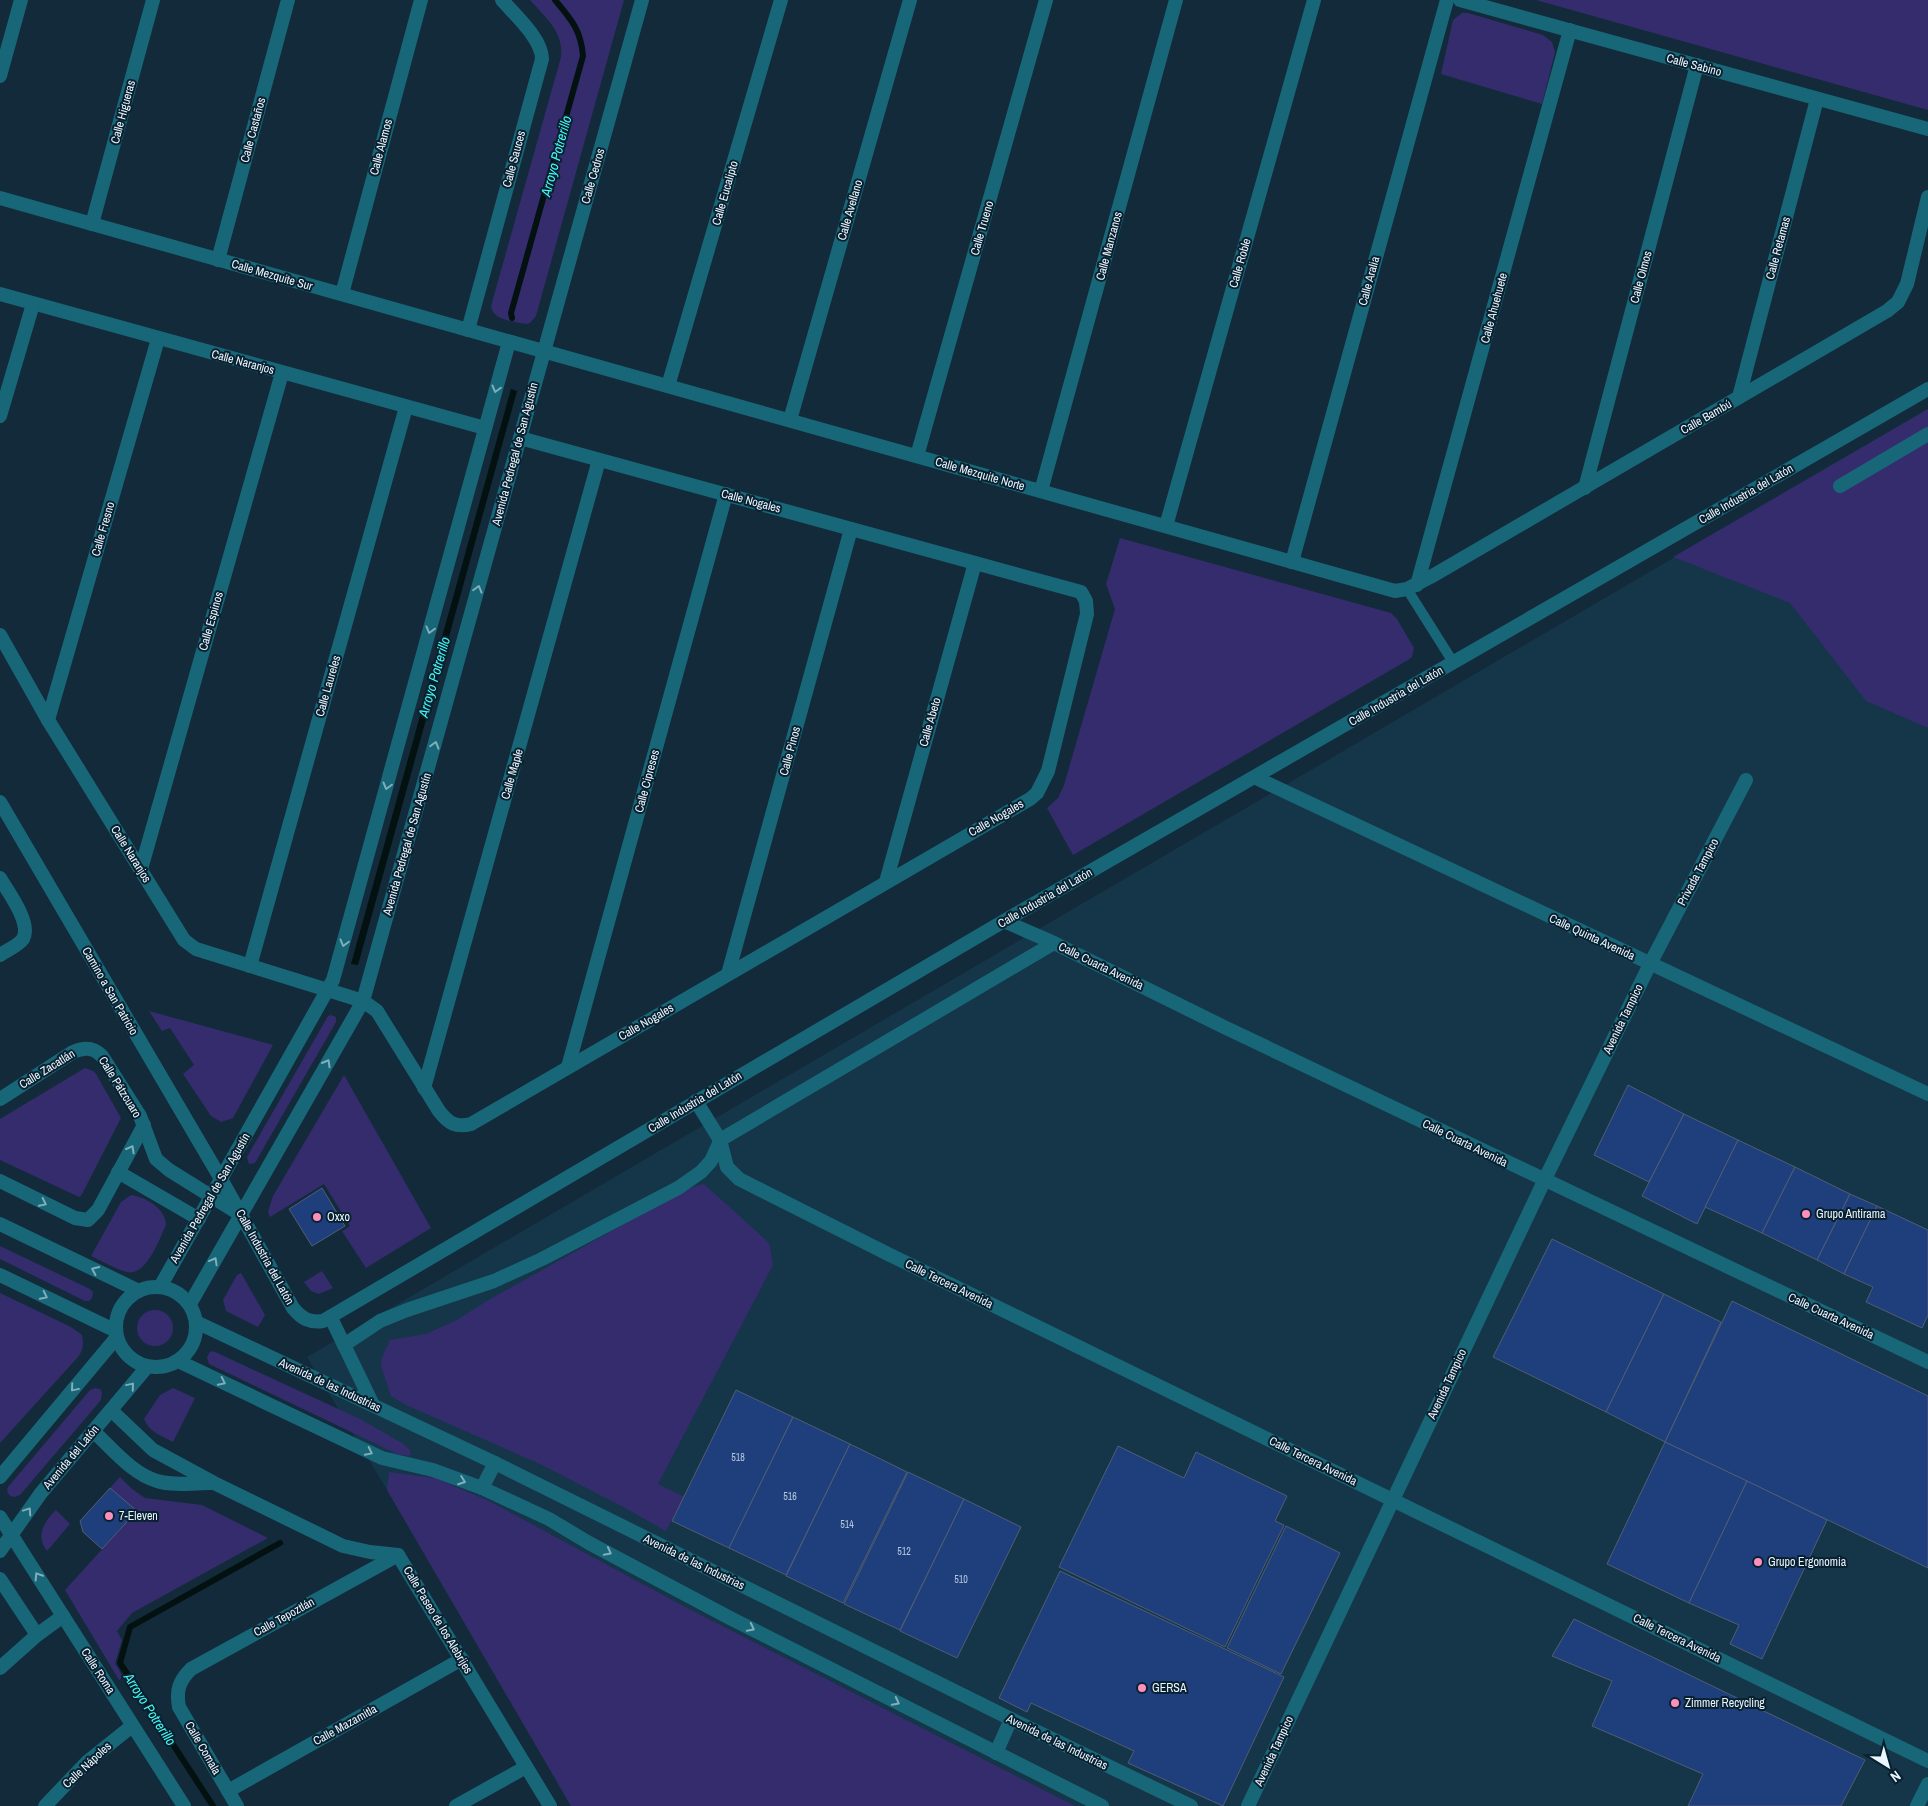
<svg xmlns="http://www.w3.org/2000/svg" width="1928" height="1806" font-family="'Archivo Narrow',sans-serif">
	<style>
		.built { fill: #153548 }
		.green { fill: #352c6e }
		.water { fill: #031111 }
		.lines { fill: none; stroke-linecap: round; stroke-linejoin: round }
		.stream { stroke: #031111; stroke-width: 6 }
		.building { fill: #1f3f7c; stroke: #505d74 }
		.service { stroke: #186778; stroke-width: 10 }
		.minor { stroke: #186778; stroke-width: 14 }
		.tertiary { stroke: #186778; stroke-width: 14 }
		.oneway { stroke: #81aebb }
		.poi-dot { fill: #fe8ebc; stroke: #08202f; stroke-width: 2 }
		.labels { text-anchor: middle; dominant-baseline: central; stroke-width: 4; stroke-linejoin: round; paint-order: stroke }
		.number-label { font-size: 10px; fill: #b7c8de }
		.street-label { font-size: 12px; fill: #eaf6fe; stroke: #08202f }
		.poi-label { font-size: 12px; fill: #eaf6fe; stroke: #08202f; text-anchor: start }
		.water-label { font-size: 14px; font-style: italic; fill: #44f9f4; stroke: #08202f }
	</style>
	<rect width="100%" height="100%" fill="#122a39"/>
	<polygon class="built" points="1928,409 1928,1806 571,1806 387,1490 307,1357"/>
	<g class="green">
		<path d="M530,0H624L536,316L530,323L526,324C514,321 493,321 491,306L561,57C564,32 545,17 530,0Z"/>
		<polygon points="1536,0 1928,0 1928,110"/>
		<polygon points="1462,13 1468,13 1543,35 1552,42 1555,52 1542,104 1441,74 1453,20"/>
		<polygon points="1928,409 1928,728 1866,701 1790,603 1673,557"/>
		<polygon points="1120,538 1391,613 1397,619 1414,648 1412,657 1408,660 1073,855 1047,808 1058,798 1064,785 1115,609 1106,584"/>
		<polygon points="149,1011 273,1045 233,1118 221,1122 211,1116 183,1074 194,1065 170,1028 162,1031"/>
		<polygon points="331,1015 336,1017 336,1022 255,1163 249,1164 247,1157 328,1016"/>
		<polygon points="85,1068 93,1071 96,1074 121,1118 81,1196 79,1197 0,1160 0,1119"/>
		<polygon points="344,1075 431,1228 366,1268 342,1231 350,1226 324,1184 270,1217 268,1212 273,1196"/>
		<polygon points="704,1184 766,1240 770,1246 773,1265 658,1484 684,1497 666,1531 625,1508 540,1464 406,1405 391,1396 381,1366 382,1357 390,1340 426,1334 457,1320 485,1302 687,1189"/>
		<path d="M131,1195C146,1197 166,1209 166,1225C159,1240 146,1277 127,1272C115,1269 102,1261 91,1256L121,1202Z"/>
		<polygon points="0,1246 90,1289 93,1292 92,1298 89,1301 85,1301 0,1259"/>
		<polygon points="322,1271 333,1288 319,1294 311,1291 304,1282"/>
		<polygon points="241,1273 265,1315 258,1327 226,1311 223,1300 237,1275"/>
		<path d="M0,1293L71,1327L82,1335C84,1344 83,1350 78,1357L0,1443Z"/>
		<circle cx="155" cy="1328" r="18"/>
		<polygon points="213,1351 360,1419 402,1443 410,1450 411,1455 407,1456 397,1454 209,1364 207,1357 210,1352"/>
		<path d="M95,1388L100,1389L102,1392L101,1400L20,1495L14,1497C8,1496 6,1492 8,1487L90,1390Z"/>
		<path d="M173,1388L195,1398L173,1442C162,1436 149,1432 144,1419L160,1395Z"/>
		<polygon points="389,1472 435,1478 489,1501 685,1607 1075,1806 571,1806 387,1490"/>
		<polygon points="120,1477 132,1489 145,1498 202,1505 268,1538 132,1613 117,1631 122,1640 115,1663 123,1677 119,1680 65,1590 136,1512 110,1488"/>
		<path d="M56,1510L70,1524L47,1551C35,1537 44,1521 56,1510Z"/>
	</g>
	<polygon class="water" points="511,389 517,391 358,965 351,964"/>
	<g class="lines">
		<g class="stream">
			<path d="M512,318L511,313L583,56C581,30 571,19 555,0"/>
			<polyline points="213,1806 120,1663 130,1627 280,1543"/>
		</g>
	</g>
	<g class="building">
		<polygon points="1628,1085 1684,1114 1649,1182 1594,1155"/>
		<polygon points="1684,1114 1738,1140 1697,1224 1642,1196"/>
		<polygon points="1738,1140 1795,1167 1762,1233 1705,1207"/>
		<polygon points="1795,1167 1850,1194 1817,1260 1762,1233"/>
		<polygon points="322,1188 345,1226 312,1246 289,1209"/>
		<polygon points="1850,1194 1877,1206 1844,1274 1817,1260"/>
		<polygon points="1877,1206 1928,1230 1928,1315 1922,1328 1866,1302 1873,1287 1844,1274"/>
		<polygon points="1552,1239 1664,1294 1606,1412 1493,1357"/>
		<polygon points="1664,1294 1721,1322 1665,1442 1606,1412"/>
		<polygon points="1732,1301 1928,1396 1928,1568 1665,1442"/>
		<polygon points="736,1390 793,1417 729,1548 672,1521"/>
		<polygon points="793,1417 850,1444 786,1575 729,1548"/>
		<polygon points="1665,1442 1747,1481 1689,1603 1607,1564"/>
		<polygon points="850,1444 907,1472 843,1603 786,1576"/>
		<polygon points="1118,1446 1184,1478 1196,1452 1287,1496 1275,1521 1284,1525 1225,1647 1059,1567"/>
		<polygon points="908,1472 964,1499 900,1630 844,1604"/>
		<polygon points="1747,1481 1827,1520 1762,1659 1730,1644 1739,1625 1689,1603"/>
		<polygon points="110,1488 137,1511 102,1549 83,1532 80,1521"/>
		<polygon points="964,1499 1021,1527 957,1658 900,1631"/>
		<polygon points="1286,1526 1340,1553 1281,1674 1227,1648"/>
		<polygon points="1060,1571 1284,1677 1223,1806 1128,1763 1134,1751 1031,1703 1027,1712 999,1698"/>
		<polygon points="1574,1619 1865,1760 1841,1806 1688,1806 1703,1774 1592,1726 1612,1681 1552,1656"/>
	</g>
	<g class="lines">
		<polyline class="service" points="1407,589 1453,662"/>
		<g class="minor">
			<polyline points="1460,0 1928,129"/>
			<polyline points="0,76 21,0"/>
			<polyline points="0,198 1395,591 1407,589 1434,575 1887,311 1898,302 1907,284 1928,197"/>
			<polyline points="92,224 153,0"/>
			<polyline points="218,260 288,0"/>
			<polyline points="0,294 485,428"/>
			<polyline points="342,294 421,0"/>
			<path d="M468,330L542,59C542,39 515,15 502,0"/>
			<polyline points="668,386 781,0"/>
			<polyline points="1739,397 1817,99"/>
			<polyline points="0,416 33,304"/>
			<polyline points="790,420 910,0"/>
			<polyline points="917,456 1046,0"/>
			<polyline points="1840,486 1928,434"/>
			<polyline points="1585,488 1697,65"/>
			<polyline points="1041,491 1176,0"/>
			<polyline points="1166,526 1314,0"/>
			<polyline points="1292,562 1447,0"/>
			<polyline points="1417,585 1570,30"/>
			<path d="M0,635L48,720L184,940L196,949L363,1001L377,1011L439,1111C448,1123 456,1128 471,1124L1030,799L1037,793L1048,771L1087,614L1086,601L1081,592L520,438"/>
			<polyline points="48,720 158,339"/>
			<polyline points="1256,778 1928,1094"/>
			<path d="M0,802L221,1179L293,1308C302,1319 310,1323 323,1321L1004,921L1928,389"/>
			<polyline points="141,869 282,373"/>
			<path d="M0,878C8,892 32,923 23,939C18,946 7,950 0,955"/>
			<polyline points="886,882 975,563"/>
			<polyline points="1004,921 1054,943 1224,1027 1928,1362"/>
			<polyline points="250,966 406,407"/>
			<polyline points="728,974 851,529"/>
			<polyline points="568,1067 726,494"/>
			<polyline points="424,1088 599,460"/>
			<path d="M0,1099L73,1052C84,1047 93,1047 102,1056L140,1116L156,1159L169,1170L238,1213"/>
			<polyline points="696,1101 720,1140 727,1167 739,1179 888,1254 1928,1761"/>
			<polyline points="720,1140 1054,943"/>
			<polyline points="118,1172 199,1219"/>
			<polyline points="0,1181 75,1218 88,1220 98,1210 144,1125"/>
			<polyline points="160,1287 333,980 509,342"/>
			<polyline points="190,1304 363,1001 642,0"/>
			<polyline points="331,1318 373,1405"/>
			<polyline points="196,1322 495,1463 1011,1719 1191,1806"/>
			<polyline points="344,1345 380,1321 407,1310 494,1281 542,1259 678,1188 701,1172 711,1161 720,1141"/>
			<polyline points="178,1361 382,1458 433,1470 482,1488 549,1519 589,1543 730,1618 1102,1806"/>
			<polyline points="111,1410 153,1450 214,1483 343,1546 370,1552 398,1555"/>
			<path d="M93,1431C112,1448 132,1474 157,1481C173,1486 194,1483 211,1483"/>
			<polyline points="0,1477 117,1337"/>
			<polyline points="482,1488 495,1463"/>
			<polyline points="0,1517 184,1806"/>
			<polyline points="0,1551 41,1493 147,1367"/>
			<polyline points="398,1555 550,1806"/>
			<polyline points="0,1579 37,1635"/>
			<polyline points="0,1668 37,1635 63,1616"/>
			<polyline points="996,1753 1011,1719"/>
			<polyline points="228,1791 462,1659"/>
			<polyline points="45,1806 87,1762 132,1726"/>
			<path d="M237,1806L179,1707C176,1690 179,1681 191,1669L398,1555"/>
			<polyline points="456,1806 526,1767"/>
			<polyline points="1248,1806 1544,1181 1650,964 1746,780"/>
			<polyline points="1917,1806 1928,1784"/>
		</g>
		<g class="tertiary">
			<polyline points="0,1224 139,1291"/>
			<polyline points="0,1275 116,1331"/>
			<circle cx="156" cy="1327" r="40"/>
		</g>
	</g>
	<defs><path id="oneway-chevron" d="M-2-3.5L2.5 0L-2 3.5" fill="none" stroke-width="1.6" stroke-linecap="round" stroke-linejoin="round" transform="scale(1.25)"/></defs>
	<g class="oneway">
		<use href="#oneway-chevron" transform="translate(496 389) rotate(105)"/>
		<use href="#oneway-chevron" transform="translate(478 589) rotate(-74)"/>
		<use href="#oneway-chevron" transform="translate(430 630) rotate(105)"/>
		<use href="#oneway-chevron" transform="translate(435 745) rotate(-74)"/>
		<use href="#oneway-chevron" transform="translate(387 786) rotate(105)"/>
		<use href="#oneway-chevron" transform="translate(344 943) rotate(105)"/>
		<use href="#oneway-chevron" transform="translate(327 1063) rotate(-60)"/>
		<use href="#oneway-chevron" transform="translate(131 1149) rotate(-61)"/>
		<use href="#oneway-chevron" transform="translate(43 1203) rotate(26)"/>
		<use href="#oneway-chevron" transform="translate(214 1261) rotate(-61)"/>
		<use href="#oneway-chevron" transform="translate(95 1270) rotate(-155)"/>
		<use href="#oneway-chevron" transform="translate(44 1296) rotate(26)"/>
		<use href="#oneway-chevron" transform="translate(222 1382) rotate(26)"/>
		<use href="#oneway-chevron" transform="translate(131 1386) rotate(-50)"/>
		<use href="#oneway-chevron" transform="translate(74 1388) rotate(130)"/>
		<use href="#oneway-chevron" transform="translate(369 1452) rotate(26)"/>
		<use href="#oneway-chevron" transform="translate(462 1481) rotate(20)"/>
		<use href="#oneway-chevron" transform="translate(28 1511) rotate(-56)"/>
		<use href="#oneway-chevron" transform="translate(608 1552) rotate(28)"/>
		<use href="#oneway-chevron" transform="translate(38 1576) rotate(-122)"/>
		<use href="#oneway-chevron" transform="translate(751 1628) rotate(27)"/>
		<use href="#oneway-chevron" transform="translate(896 1702) rotate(27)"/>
	</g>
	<g class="poi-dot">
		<circle cx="1806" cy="1214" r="5"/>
		<circle cx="317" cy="1217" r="5"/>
		<circle cx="109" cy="1516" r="5"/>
		<circle cx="1758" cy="1562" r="5"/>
		<circle cx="1142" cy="1688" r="5"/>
		<circle cx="1675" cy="1703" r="5"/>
	</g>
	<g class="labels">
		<g class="number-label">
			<text x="738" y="1457">518</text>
			<text x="790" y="1496">516</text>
			<text x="847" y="1524">514</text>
			<text x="904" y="1551">512</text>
			<text x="961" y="1579">510</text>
		</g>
		<g class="street-label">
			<text transform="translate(1694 65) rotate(15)">Calle Sabino</text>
			<text transform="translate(123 112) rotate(-75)">Calle Higueras</text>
			<text transform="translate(253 130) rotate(-75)">Calle Castaños</text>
			<text transform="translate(381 147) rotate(-75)">Calle Alamos</text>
			<text transform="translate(514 159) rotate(-75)">Calle Sauces</text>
			<text transform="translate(593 176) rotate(-74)">Calle Cedros</text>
			<text transform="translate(725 193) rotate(-74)">Calle Eucalipto</text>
			<text transform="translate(850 210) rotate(-74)">Calle Avellano</text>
			<text transform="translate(982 228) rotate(-74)">Calle Trueno</text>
			<text transform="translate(1109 246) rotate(-75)">Calle Manzanos</text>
			<text transform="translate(1778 248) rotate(-75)">Calle Retamas</text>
			<text transform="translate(1240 263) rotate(-74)">Calle Roble</text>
			<text transform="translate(272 275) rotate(16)">Calle Mezquite Sur</text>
			<text transform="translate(1641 277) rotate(-75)">Calle Olmos</text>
			<text transform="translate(1369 281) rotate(-75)">Calle Aralia</text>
			<text transform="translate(1494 308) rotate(-75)">Calle Ahuehuete</text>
			<text transform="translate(243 362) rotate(15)">Calle Naranjos</text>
			<text transform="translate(1706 417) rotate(-30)">Calle Bambú</text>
			<text transform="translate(515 454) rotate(-75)">Avenida Pedregal de San Agustín</text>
			<text transform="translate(980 474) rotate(16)">Calle Mezquite Norte</text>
			<text transform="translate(1746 494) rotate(-30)">Calle Industria del Latón</text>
			<text transform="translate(751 501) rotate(15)">Calle Nogales</text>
			<text transform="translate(103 529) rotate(-74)">Calle Fresno</text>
			<text transform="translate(211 621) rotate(-74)">Calle Espinos</text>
			<text transform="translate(328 686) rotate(-74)">Calle Laureles</text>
			<text transform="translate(1396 696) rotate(-30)">Calle Industria del Latón</text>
			<text transform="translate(930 722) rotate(-74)">Calle Abeto</text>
			<text transform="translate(790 751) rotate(-75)">Calle Pinos</text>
			<text transform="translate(512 774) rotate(-74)">Calle Maple</text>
			<text transform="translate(647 781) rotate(-75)">Calle Cipreses</text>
			<text transform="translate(996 818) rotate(-30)">Calle Nogales</text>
			<text transform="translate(407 844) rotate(-74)">Avenida Pedregal de San Agustín</text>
			<text transform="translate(131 854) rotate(58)">Calle Naranjos</text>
			<text transform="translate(1698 872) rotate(-62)">Privada Tampico</text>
			<text transform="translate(1045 898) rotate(-30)">Calle Industria del Latón</text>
			<text transform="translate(1592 937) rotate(25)">Calle Quinta Avenida</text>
			<text transform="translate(1101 966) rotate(26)">Calle Cuarta Avenida</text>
			<text transform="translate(110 991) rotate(60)">Camino a San Patricio</text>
			<text transform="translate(1623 1019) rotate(-64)">Avenida Tampico</text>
			<text transform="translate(646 1022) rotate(-30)">Calle Nogales</text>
			<text transform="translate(47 1069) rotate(-32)">Calle Zacatlán</text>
			<text transform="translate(120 1087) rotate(58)">Calle Pátzcuaro</text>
			<text transform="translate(695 1102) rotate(-31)">Calle Industria del Latón</text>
			<text transform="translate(1465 1143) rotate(26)">Calle Cuarta Avenida</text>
			<text transform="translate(210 1198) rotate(-60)">Avenida Pedregal de San Agustín</text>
			<text transform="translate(265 1257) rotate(61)">Calle Industria del Latón</text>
			<text transform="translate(949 1284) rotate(26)">Calle Tercera Avenida</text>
			<text transform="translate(1831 1316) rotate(25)">Calle Cuarta Avenida</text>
			<text transform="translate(1447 1384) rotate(-65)">Avenida Tampico</text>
			<text transform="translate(330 1385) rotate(25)">Avenida de las Industrias</text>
			<text transform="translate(71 1457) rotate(-50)">Avenida del Latón</text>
			<text transform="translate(1313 1461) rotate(26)">Calle Tercera Avenida</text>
			<text transform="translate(694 1562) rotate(26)">Avenida de las Industrias</text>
			<text transform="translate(284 1617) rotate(-29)">Calle Tepoztlán</text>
			<text transform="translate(438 1620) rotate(59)">Calle Paseo de los Alebrijes</text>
			<text transform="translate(1677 1638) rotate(26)">Calle Tercera Avenida</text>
			<text transform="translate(98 1671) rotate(57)">Calle Roma</text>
			<text transform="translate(345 1725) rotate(-29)">Calle Mazamitla</text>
			<text transform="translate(1057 1742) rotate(26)">Avenida de las Industrias</text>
			<text transform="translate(203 1748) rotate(60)">Calle Comala</text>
			<text transform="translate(1274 1751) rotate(-65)">Avenida Tampico</text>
			<text transform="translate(87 1765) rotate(-43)">Calle Nápoles</text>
		</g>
		<g class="poi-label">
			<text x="1816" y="1214">Grupo Antirama</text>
			<text x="327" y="1217">Oxxo</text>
			<text x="119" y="1516">7-Eleven</text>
			<text x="1768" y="1562">Grupo Ergonomia</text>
			<text x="1152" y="1688">GERSA</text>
			<text x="1685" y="1703">Zimmer Recycling</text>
		</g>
		<g class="water-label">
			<text transform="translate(556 156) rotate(-75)">Arroyo Potrerillo</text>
			<text transform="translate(434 677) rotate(-74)">Arroyo Potrerillo</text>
			<text transform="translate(150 1709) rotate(57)">Arroyo Potrerillo</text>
		</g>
	</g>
	<g transform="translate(1888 1766) rotate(143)" stroke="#08202f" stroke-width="4" paint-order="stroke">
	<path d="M0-4L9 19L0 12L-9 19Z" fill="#eaf6fe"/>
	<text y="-8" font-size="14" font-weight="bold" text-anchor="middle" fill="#eaf6fe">N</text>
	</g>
</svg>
